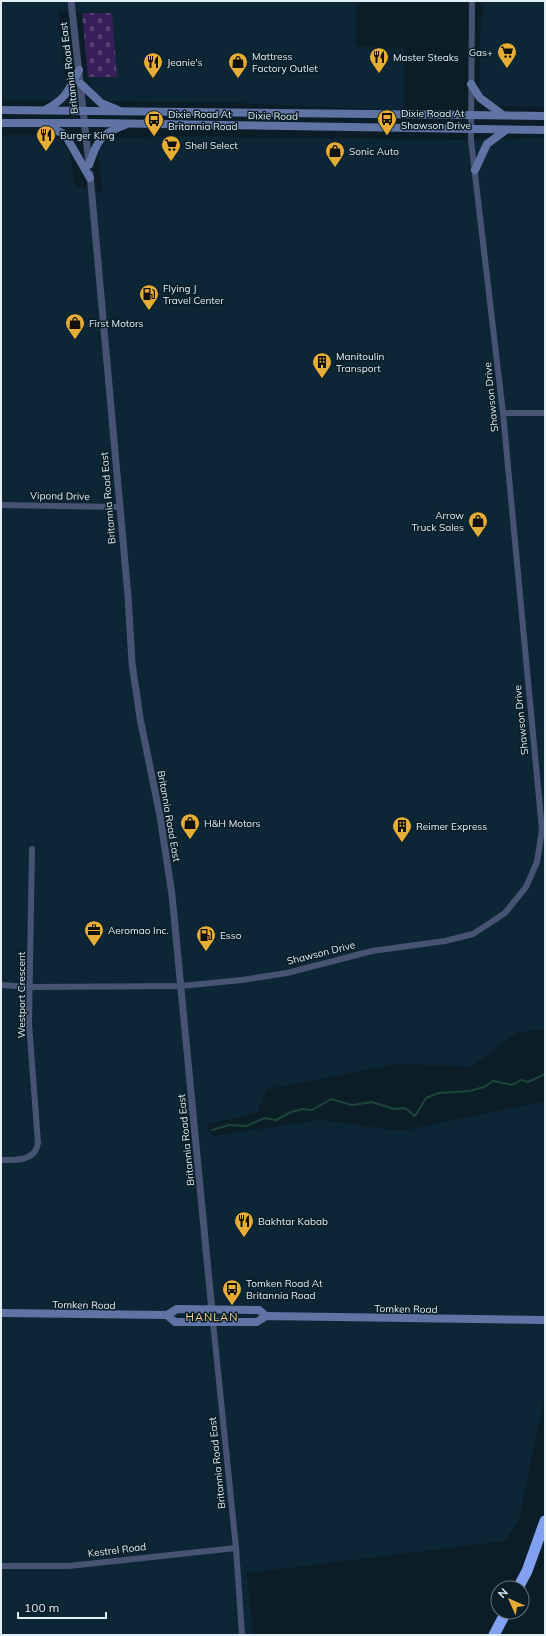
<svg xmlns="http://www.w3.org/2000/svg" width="546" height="1636" font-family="Mulish,sans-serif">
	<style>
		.built { fill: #0c2635 }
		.cemetery { fill: url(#cemetery-stones) }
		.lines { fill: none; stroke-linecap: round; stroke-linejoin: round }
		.stream { stroke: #1d453a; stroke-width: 2 }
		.minor { stroke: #475373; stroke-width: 6 }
		.tertiary { stroke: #475373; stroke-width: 7 }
		.secondary { stroke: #5f73a5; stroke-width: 8 }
		.motorway { stroke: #82a1f0; stroke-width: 11 }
		.labels { text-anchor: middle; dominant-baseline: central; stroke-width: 3; stroke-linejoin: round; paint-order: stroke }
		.poi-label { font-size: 10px; fill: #e2eef5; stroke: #0b1e28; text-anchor: start }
		.street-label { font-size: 10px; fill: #e2eef5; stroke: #0b1e28 }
		.neighbourhood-label { font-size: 11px; letter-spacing: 1px; fill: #ffd78f; stroke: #0b1e28 }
	</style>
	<defs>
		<pattern id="cemetery-stones" width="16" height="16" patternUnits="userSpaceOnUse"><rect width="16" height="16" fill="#37205a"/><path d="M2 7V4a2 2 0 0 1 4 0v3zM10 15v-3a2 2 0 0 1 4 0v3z" fill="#544172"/></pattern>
	</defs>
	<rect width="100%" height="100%" fill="#0b1e28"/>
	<g class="built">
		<polygon points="1,1 357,1 356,46 404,48 404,110 213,102 110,101 101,97 92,88 88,77 117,77 112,13 59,11 59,27 66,85 56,101 1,100"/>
		<polygon points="484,1 545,1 545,107 496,106 484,99 480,91 480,36"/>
		<polygon points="1,135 47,135 56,137 66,146 70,154 75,187 102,192 99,156 100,149 109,138 174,136 463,140 545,138 545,1029 517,1033 470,1067 399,1064 267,1089 257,1113 207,1124 212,1136 320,1120 401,1131 545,1101 545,1395 519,1519 505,1541 247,1573 253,1635 1,1635"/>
	</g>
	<polygon class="cemetery" points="82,13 112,13 117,77 88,77"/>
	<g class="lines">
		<polyline class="stream" points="212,1130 229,1125 246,1126 265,1118 276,1120 291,1112 303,1109 312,1110 331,1099 352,1105 372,1102 394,1109 405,1108 415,1116 426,1098 439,1093 470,1091 484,1087 493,1081 512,1085 521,1080 528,1082 545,1074"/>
		<g class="minor">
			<polyline points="503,413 545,413"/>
			<polyline points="1,505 119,507"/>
			<polyline points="1,985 31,987 180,986 242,980 287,973 372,951 445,941 473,934 505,913 526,887 537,862 542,830 503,413 471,140 472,1"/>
			<path d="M1,1160C15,1160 35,1162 38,1143L29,1023L32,849"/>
			<polyline points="213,1322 236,1548 242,1635"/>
			<polyline points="1,1566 69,1566 236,1548"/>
		</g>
		<g class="tertiary">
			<polyline points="71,1 89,164"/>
			<polyline points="90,174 128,596 132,663 140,718 160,816 172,895 213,1322"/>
		</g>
		<g class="secondary">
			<polyline points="81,84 101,103 118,110"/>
			<polyline points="471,84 480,98 503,115"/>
			<polyline points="1,110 545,116"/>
			<path d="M45,110C67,98 68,91 79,70"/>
			<polyline points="1,123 94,123 545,130"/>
			<polyline points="42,124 62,133 67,138 90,178"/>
			<path d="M89,165C97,141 100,134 125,125"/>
			<polyline points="475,170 487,144 506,130"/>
			<polyline points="1,1313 167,1315 177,1309 259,1310 266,1316"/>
			<polyline points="167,1315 175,1322 257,1322 266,1316 545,1320"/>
		</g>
		<g class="motorway">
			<polyline points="518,1588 527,1571 545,1521"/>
			<polyline points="494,1635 506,1612"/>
		</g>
	</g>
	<defs>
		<symbol id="supermarket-pin" viewBox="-11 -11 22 30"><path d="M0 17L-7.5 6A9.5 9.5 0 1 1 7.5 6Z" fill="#e6ad36" stroke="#0b1e28"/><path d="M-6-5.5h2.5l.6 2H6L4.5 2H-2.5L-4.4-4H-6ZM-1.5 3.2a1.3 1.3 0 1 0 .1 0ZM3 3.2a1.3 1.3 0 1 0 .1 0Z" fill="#111"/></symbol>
		<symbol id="restaurant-pin" viewBox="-11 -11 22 30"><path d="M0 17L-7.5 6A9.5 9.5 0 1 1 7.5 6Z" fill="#e6ad36" stroke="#0b1e28"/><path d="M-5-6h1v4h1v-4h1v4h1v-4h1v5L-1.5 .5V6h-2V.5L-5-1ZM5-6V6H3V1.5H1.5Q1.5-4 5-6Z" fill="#111"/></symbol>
		<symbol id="shop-pin" viewBox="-11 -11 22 30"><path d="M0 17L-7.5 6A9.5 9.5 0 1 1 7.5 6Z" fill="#e6ad36" stroke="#0b1e28"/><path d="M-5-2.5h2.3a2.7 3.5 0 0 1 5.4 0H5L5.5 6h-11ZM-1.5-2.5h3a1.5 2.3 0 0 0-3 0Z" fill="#111"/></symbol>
		<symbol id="bus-pin" viewBox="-11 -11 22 30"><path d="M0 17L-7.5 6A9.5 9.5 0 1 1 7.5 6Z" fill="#e6ad36" stroke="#0b1e28"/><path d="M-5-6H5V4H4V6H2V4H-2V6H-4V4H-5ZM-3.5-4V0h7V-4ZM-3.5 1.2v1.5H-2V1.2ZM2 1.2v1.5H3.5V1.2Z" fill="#111"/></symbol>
		<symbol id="fuel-pin" viewBox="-11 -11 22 30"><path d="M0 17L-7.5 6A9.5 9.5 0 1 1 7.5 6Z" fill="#e6ad36" stroke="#0b1e28"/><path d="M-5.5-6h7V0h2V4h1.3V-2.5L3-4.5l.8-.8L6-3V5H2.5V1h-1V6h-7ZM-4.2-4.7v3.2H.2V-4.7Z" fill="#111"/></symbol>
		<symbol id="building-pin" viewBox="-11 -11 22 30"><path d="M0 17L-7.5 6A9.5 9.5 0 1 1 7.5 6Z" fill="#e6ad36" stroke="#0b1e28"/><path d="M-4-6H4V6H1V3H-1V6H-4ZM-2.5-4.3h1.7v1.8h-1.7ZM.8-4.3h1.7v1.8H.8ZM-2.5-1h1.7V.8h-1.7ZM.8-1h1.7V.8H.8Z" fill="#111"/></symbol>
		<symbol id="office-pin" viewBox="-11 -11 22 30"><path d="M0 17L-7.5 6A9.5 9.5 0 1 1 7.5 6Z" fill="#e6ad36" stroke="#0b1e28"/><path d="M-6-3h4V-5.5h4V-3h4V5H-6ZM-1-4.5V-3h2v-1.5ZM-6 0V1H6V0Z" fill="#111"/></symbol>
	</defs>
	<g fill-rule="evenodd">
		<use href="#supermarket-pin" x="496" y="41" width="22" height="30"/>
		<use href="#restaurant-pin" x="368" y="46" width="22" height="30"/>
		<use href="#restaurant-pin" x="142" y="51" width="22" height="30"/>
		<use href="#shop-pin" x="227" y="51" width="22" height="30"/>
		<use href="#bus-pin" x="376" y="108" width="22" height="30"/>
		<use href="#bus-pin" x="143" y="109" width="22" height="30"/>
		<use href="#restaurant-pin" x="35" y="124" width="22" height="30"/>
		<use href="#supermarket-pin" x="160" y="134" width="22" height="30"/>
		<use href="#shop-pin" x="324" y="140" width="22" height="30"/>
		<use href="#fuel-pin" x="138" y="283" width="22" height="30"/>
		<use href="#shop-pin" x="64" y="312" width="22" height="30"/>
		<use href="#building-pin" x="311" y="351" width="22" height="30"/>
		<use href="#shop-pin" x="467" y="510" width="22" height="30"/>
		<use href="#shop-pin" x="179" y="812" width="22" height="30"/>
		<use href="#building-pin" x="391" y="815" width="22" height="30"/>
		<use href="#office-pin" x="83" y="919" width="22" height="30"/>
		<use href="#fuel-pin" x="195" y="924" width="22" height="30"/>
		<use href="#restaurant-pin" x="233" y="1210" width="22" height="30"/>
		<use href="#bus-pin" x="221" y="1278" width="22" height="30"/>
	</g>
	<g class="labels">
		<g class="poi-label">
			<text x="493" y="52" text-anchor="end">Gas+</text>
			<text x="252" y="56">Mattress<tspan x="252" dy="12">Factory Outlet</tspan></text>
			<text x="393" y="57">Master Steaks</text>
			<text x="167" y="62">Jeanie's</text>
			<text x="401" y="113">Dixie Road At<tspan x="401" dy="12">Shawson Drive</tspan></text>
			<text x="168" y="114">Dixie Road At<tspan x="168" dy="12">Britannia Road</tspan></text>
			<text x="60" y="135">Burger King</text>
			<text x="185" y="145">Shell Select</text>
			<text x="349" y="151">Sonic Auto</text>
			<text x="163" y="288">Flying J<tspan x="163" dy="12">Travel Center</tspan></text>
			<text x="89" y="323">First Motors</text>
			<text x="336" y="356">Manitoulin<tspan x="336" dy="12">Transport</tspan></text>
			<text x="464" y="515" text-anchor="end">Arrow<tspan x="464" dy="12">Truck Sales</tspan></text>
			<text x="204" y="823">H&amp;H Motors</text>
			<text x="416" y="826">Reimer Express</text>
			<text x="108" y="930">Aeromao Inc.</text>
			<text x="220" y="935">Esso</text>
			<text x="258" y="1221">Bakhtar Kabab</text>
			<text x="246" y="1283">Tomken Road At<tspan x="246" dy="12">Britannia Road</tspan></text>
		</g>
		<g class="street-label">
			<text transform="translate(69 68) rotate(-97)">Britannia Road East</text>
			<text transform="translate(273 116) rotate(1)">Dixie Road</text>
			<text transform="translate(491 397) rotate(-96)">Shawson Drive</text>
			<text transform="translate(60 496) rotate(1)">Vipond Drive</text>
			<text transform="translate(108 498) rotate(-95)">Britannia Road East</text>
			<text transform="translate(521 720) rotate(-96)">Shawson Drive</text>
			<text transform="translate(169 816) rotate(80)">Britannia Road East</text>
			<text transform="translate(321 953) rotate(-14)">Shawson Drive</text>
			<text transform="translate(21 995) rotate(-90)">Westport Crescent</text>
			<text transform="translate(186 1140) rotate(-96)">Britannia Road East</text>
			<text transform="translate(84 1305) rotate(1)">Tomken Road</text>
			<text transform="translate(406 1309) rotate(1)">Tomken Road</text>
			<text transform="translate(217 1463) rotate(-96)">Britannia Road East</text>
			<text transform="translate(117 1550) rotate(-7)">Kestrel Road</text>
		</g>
		<g class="neighbourhood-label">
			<text x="212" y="1317">HANLAN</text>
		</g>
	</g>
	<rect width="546" height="1636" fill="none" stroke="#e2eef5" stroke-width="4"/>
	<g transform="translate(510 1600) rotate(315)"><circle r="19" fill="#0b1e28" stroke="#61717a"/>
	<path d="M0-3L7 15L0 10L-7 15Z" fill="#e6ad36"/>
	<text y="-6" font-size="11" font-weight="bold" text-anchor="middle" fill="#e2eef5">N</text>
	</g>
	<path d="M18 1612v6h88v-6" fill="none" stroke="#e2eef5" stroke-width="2"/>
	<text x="24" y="1612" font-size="12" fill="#e2eef5" stroke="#0b1e28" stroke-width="3" paint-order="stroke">100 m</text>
</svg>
